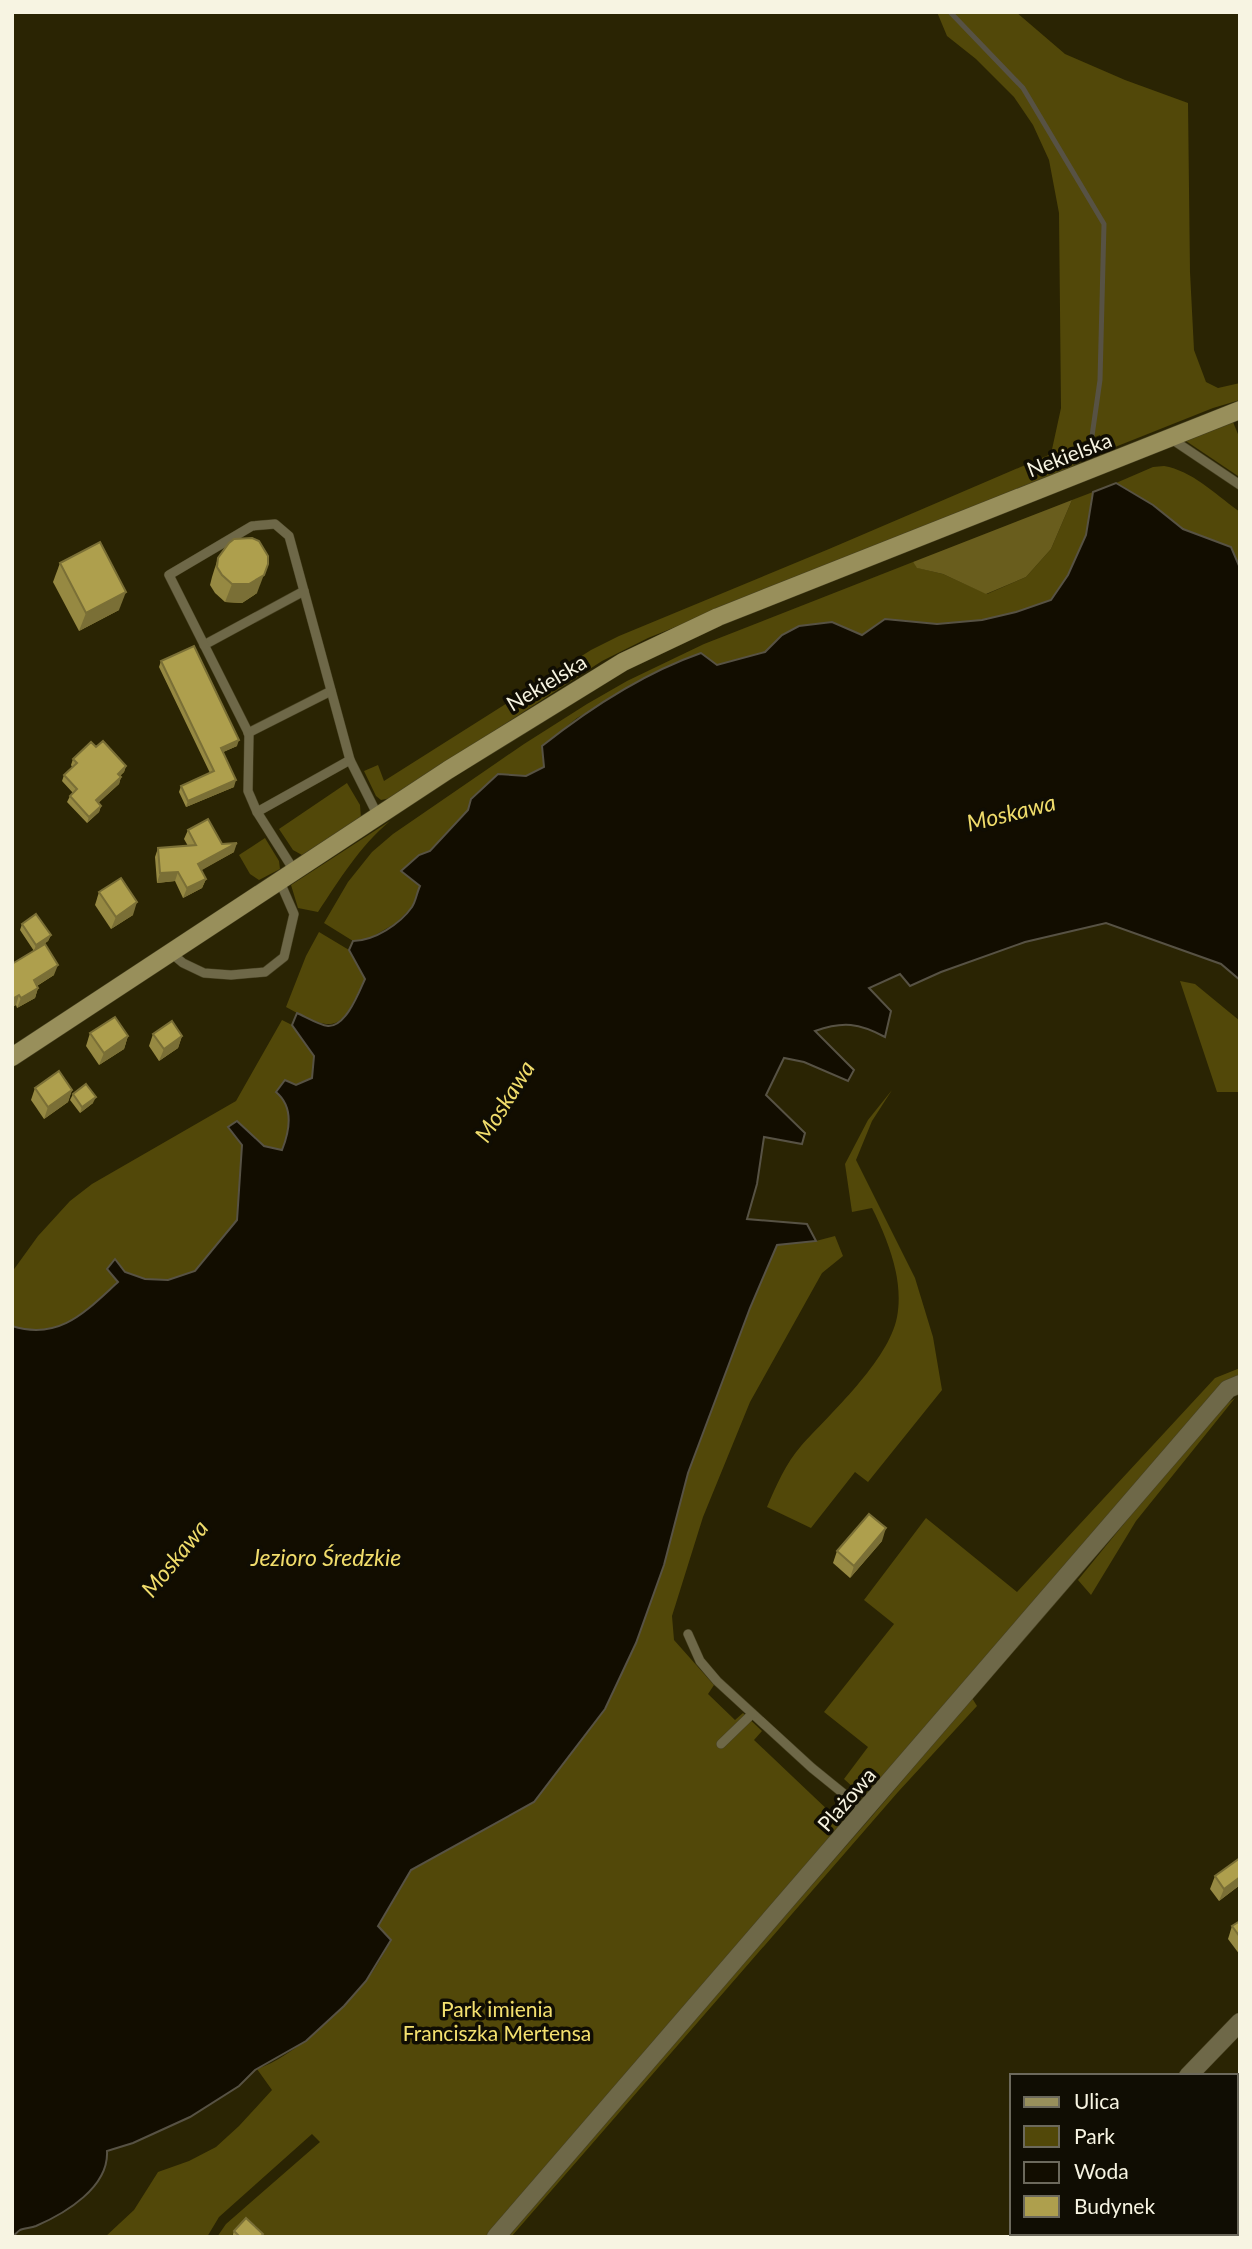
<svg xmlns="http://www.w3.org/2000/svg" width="1252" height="2249" font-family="Lato,sans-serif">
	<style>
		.green { fill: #524809 }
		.forest { fill: #695d1d }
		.water { fill: #120d00; stroke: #575244; stroke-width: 2 }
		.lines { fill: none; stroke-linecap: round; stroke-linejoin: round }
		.stream { stroke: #575244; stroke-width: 5 }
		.lane-casing { stroke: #474122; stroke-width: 10 }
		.street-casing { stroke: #474122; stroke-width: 19 }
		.secondary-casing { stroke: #474122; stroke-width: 19 }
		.lane { stroke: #6e6848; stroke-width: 9 }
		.street { stroke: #6e6848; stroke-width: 18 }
		.secondary { stroke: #988f5b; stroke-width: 18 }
		.wall { fill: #968942 }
		.shaded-wall { fill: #7a6f36 }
		.building { fill: #ae9f4d; stroke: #7a6f36; stroke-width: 2 }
		.labels { text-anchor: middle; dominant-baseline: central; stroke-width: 7; stroke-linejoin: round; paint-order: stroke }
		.street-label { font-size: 21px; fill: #f7f4e2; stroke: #100d03 }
		.park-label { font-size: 21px; fill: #f4e06f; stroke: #100d03 }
		.water-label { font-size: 23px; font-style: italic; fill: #f0dc6b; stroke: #100d03 }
	</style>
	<rect width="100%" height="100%" fill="#2a2403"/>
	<g class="green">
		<polygon points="937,12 1016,12 1065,54 1125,80 1188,103 1190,272 1194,350 1206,382 1218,388 1240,383 1240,400 1213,408 1105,451 1100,435 1082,442 1081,462 1059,473 648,638 602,661 391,798 381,800 376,796 364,771 378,765 384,781 591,650 619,636 829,549 1051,454 1061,408 1059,213 1049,160 1033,125 1014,97 976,59 947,36"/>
		<polygon points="1233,422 1240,439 1240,475 1238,476 1186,441"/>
		<path d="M1164,466C1193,471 1216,495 1240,512V568L1231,547L1183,529L1153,505L1116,483L1153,467Z"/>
		<polygon points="1093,492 1086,535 1068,575 1051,600 1016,612 982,620 937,624 885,619 862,635 832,622 799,626 782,635 765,652 717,665 707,659 679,661 577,718 542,746 544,767 526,777 498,774 471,798 468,810 430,851 419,855 401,871 420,886 412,907 396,923 365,941 353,941 324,923 348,882 372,852 393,834 524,744 587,704 627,681 704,644 913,562 918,568 943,574 987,594 1026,577 1051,549 1072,500"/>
		<polygon points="347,783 360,805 361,818 302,855 293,850 279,829"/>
		<path d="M390,821C359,847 340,879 318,912L298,908L291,885Z"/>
		<polygon points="265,838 279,861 280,869 259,880 250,874 239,855"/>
		<path d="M319,932L349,950L365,979C340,1029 339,1036 286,1007L306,956Z"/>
		<polygon points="1180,981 1195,984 1240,1021 1240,1092 1217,1092"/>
		<path d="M282,1020L292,1025L314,1056L312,1078L296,1085L284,1098C292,1116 289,1132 282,1150L264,1146L237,1122L228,1128L242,1145L237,1220L195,1271L168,1280L145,1279L125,1272C117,1283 108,1291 98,1300C73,1323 47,1337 12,1326V1272L38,1236L70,1201L92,1184L236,1101Z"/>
		<path d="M892,1090L872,1121L856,1160L915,1278L933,1337L942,1390L868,1482L855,1472L811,1528L767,1507C776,1486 786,1463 801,1446C830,1414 889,1360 897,1317C904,1280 888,1240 872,1208L852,1212L845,1164L868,1120Z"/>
		<path d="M835,1236L843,1256L822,1273L750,1402L703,1517L672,1616L674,1640L714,1685L708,1694L735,1720L743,1713L762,1731L754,1740L831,1813L840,1805L844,1811V1821L485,2237H257L243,2223L230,2237H217L226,2224L320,2142L312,2134L219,2217L207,2237H105L134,2210L158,2172L189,2161L216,2147L239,2126L272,2090L257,2069C295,2056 345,2009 369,1977C377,1966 384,1953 391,1940L378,1927L411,1870L534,1802L605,1709L636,1643L664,1565L688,1473L750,1308L777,1244L816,1241Z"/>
		<polygon points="1240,1368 1240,1375 1221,1384 865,1798 844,1779 868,1747 824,1712 894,1624 864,1600 926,1518 1017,1592 1215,1378"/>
		<polygon points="1235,1398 1136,1521 1091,1595 1078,1580 1216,1411"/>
		<polygon points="972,1698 977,1706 898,1792 511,2237 505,2237 873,1815"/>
		<polygon points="1236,2172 1240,2176 1240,2237 1208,2237 1204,2233 1236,2233"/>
	</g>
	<polygon class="forest" points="1072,500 1051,549 1026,577 986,594 943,574 917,568 913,562"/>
	<path class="water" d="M1116,483L1153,505L1183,529L1231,547L1240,568V980L1221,964L1106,923L1025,942L941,972L910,986L900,974L869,988L891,1011L885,1037C859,1023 843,1021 815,1031L854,1070L848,1081L804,1062L784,1058L766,1095L805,1133L802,1144L764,1137L757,1184L747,1219L807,1224L816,1241L777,1245L750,1308L688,1473L664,1565L636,1643L605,1709L534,1802L411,1870L378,1926L391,1940L366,1981L344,2006L306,2041L255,2070L239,2086L190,2117L133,2143L107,2151C109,2187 66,2213 36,2226C31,2228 24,2228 20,2230C17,2232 15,2235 12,2237V1326C60,1341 86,1311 118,1282L107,1269L115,1259L125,1272L145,1279L168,1280L195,1271L237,1220L242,1145L228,1127L237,1121L264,1146L282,1150C290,1130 294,1107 276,1092L285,1080L296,1085L312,1078L314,1056L292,1025L297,1013C306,1017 319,1025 328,1026C346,1027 359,992 365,979L349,950L353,941C374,941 400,924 412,907C416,901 417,892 420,886L401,871L419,855L430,851L468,810L471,799L498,774L526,776L544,767L542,746C590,708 644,673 701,653L717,665L765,652L782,635L799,626L832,622L862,635L885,619L937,624L982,620L1016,612L1051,600L1068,575L1086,535L1093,492Z"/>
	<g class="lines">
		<polyline class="stream" points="950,12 1023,88 1104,224 1100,380 1090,450"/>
		<defs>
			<g id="lane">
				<polyline points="1170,438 1240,485"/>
				<polyline points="204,645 304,591"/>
				<polyline points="248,733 331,691"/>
				<polyline points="257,812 350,760"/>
				<polyline points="295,872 257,812 248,791 249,734 169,575 252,526 275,524 289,536 350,760 378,816"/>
				<polyline points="171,953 183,963 204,973 231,975 265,972 284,957 294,914 280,882"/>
				<polyline points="688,1634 700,1661 717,1681 812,1768 865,1811"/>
				<polyline points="721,1744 752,1714"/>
			</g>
			<g id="street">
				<polyline points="1188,2076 1240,2022"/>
				<polyline points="496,2237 1228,1389 1240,1384"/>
				<polyline points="1047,2237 1050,2233"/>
			</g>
			<polyline id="secondary" points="12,1057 448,770 623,662 718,617 1240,410"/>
		</defs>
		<use href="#lane" class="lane-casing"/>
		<use href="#street" class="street-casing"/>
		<use href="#secondary" class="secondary-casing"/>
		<use href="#lane" class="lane"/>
		<use href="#street" class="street"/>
		<use href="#secondary" class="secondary"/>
	</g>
	<g class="wall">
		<polygon points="218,558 257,593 242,603 225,602 215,593 210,585 212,577"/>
		<polygon points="60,563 119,610 79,631 53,582"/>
		<polygon points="161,661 237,746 223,752 234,787 186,807 179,792 181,786 210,773 159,667"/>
		<polygon points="96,747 126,766 124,772 120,776 121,777 119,784 98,803 101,806 99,812 87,823 67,802 70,796 73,793 62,781 64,775 72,767 71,765 73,759"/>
		<polygon points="188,830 222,844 234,852 201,870 206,879 202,888 183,898 175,881 157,883 155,857 158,848 188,846 184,839"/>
		<polygon points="99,892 133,915 111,929 95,905"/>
		<polygon points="22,924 51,935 48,941 37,949 54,975 37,986 38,988 35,998 17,1008 16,1005 12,1007 12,964 34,951 20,930"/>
		<polygon points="90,1033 128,1036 124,1049 99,1065 86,1046"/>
		<polygon points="153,1034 182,1036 178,1048 159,1061 149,1046"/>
		<polygon points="35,1088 72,1090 68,1102 44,1119 31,1100"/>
		<polygon points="73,1094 93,1103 80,1113 70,1100"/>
		<polygon points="882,1541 850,1578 833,1563 837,1551"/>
		<polygon points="1240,1858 1240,1885 1219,1901 1210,1889 1215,1876"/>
		<polygon points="1240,1921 1240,1955 1228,1939 1232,1926"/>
		<polygon points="234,2231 262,2237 232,2237"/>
	</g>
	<g class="shaded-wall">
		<polygon points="268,564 257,593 242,603 225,602 232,584"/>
		<polygon points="126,592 119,610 79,631 86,613"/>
		<polygon points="239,740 237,746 219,754 221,748"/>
		<polygon points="126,766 124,772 115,780 118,774"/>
		<polygon points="121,777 119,784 94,807 96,800"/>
		<polygon points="236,780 234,787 186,807 188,801"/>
		<polygon points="101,806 99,812 87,823 89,817"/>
		<polygon points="237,843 234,852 195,874 198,864"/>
		<polygon points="178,872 175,881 157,883 160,873"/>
		<polygon points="206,879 202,888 183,898 187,888"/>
		<polygon points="137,902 133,915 111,929 116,917"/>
		<polygon points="51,935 48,941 34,951 36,945"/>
		<polygon points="58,965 54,975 30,990 34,980"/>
		<polygon points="38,988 35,998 17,1008 21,998"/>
		<polygon points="19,995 16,1005 12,1007 12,999"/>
		<polygon points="128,1036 124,1049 99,1065 104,1053"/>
		<polygon points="182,1036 178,1048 159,1061 164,1049"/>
		<polygon points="72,1090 68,1102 44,1119 48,1107"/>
		<polygon points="96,1097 93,1103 80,1113 82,1107"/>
		<polygon points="886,1528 882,1541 850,1578 854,1566"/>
		<polygon points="1240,1877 1240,1885 1219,1901 1224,1889"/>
	</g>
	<g class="building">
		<polygon points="252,538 259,541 268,556 268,564 264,575 249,584 232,584 222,575 217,567 218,558 229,543 234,539"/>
		<polygon points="100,542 126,592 86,613 60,563"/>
		<polygon points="194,646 239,740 221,748 236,780 188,801 181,786 214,771 161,661"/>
		<polygon points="103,741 126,766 118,774 121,777 96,800 101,806 89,817 70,796 77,789 64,775 77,763 73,759 91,742 96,747"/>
		<polygon points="208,819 222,844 237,843 198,864 206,879 187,888 178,872 160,873 158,848 196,845 188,830"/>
		<polygon points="121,878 137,902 116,917 99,892"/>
		<polygon points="36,914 51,935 36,945 22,924"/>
		<polygon points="45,944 58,965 34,980 38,988 21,998 19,995 12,999 12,964"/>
		<polygon points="115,1017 128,1036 104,1053 90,1033"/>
		<polygon points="172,1021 182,1036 164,1049 153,1034"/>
		<polygon points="59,1071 72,1090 48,1107 35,1088"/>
		<polygon points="86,1084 96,1097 82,1107 73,1094"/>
		<polygon points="869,1514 886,1528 854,1566 837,1551"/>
		<polygon points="1240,1858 1240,1877 1224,1889 1215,1876"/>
		<polygon points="1240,1921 1240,1937 1232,1926"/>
		<polygon points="246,2218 263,2234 260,2237 240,2237 234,2231"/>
		<polygon points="1091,2233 1127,2233 1131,2237 1088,2237"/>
	</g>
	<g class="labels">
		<g class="street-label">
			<text transform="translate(1069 454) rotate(-21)">Nekielska</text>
			<text transform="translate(546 682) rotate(-31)">Nekielska</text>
			<text transform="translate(846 1799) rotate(-49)">Plażowa</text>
		</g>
		<g class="park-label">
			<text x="497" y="2008">Park imienia<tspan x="497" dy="24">Franciszka Mertensa</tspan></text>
		</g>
		<g class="water-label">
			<text transform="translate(1011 812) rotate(-14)">Moskawa</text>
			<text transform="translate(504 1101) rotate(-58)">Moskawa</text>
			<text x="326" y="1557">Jezioro Średzkie</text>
			<text transform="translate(174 1558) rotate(-51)">Moskawa</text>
		</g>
	</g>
	<rect width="1252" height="2249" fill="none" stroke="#f7f4e2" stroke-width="28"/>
	<rect x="1010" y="2074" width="228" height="161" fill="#100d03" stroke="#6c695c" stroke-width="2"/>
	<rect x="1024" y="2097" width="35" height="10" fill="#988f5b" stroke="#6c695c" stroke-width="2"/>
	<text x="1074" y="2109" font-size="21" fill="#f7f4e2">Ulica</text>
	<rect x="1024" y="2126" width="35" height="21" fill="#524809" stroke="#6c695c" stroke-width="2"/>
	<text x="1074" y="2144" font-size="21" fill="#f7f4e2">Park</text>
	<rect x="1024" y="2162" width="35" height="21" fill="#120d00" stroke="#6c695c" stroke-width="2"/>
	<text x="1074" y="2179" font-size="21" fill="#f7f4e2">Woda</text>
	<rect x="1024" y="2196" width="35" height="21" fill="#ae9f4d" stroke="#6c695c" stroke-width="2"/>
	<text x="1074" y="2214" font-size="21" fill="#f7f4e2">Budynek</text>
</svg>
